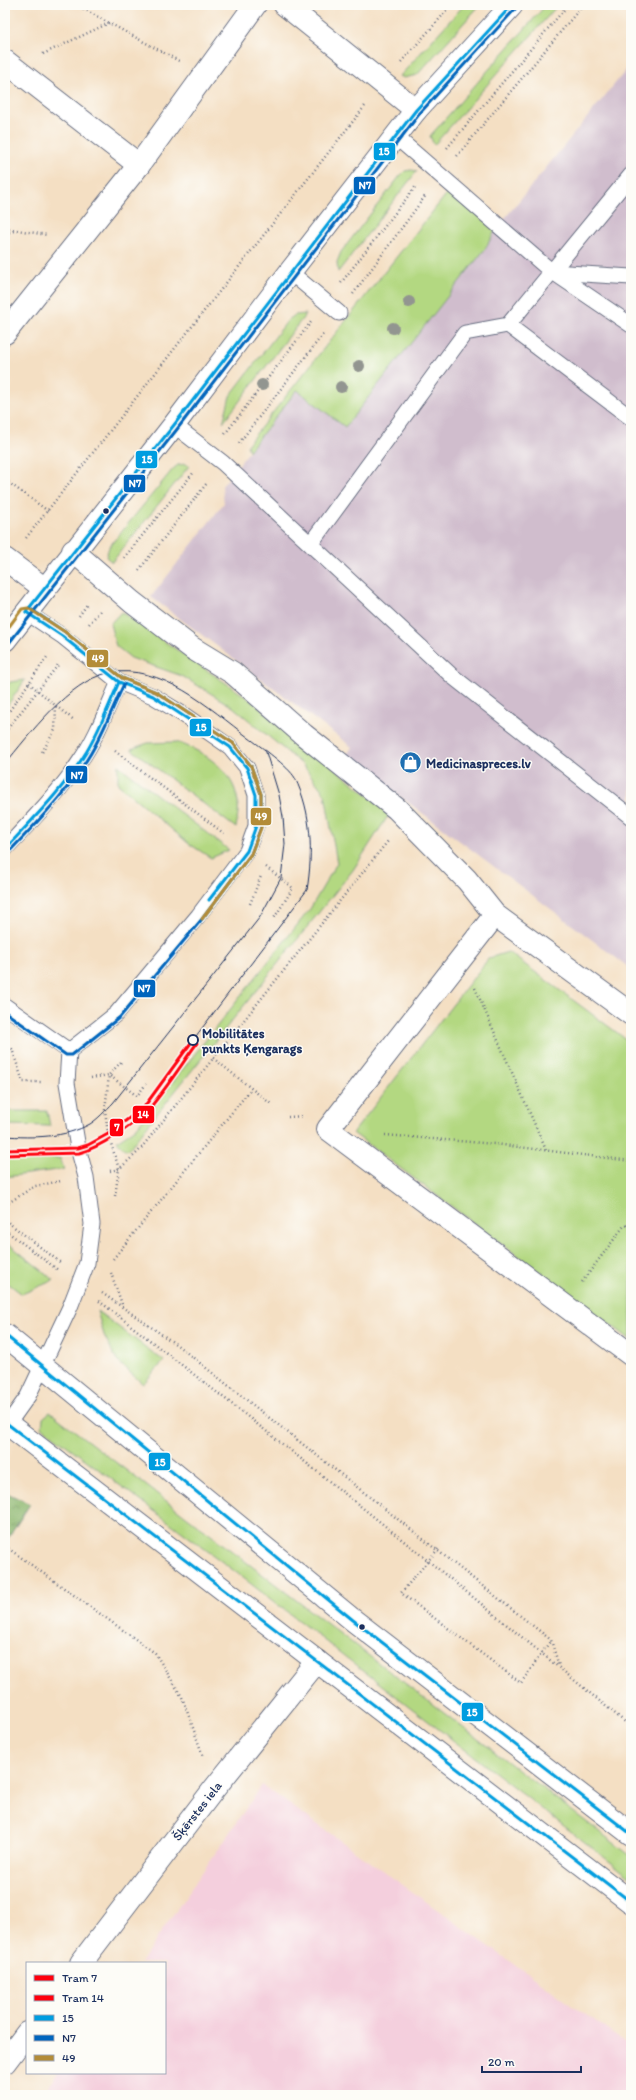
<svg xmlns="http://www.w3.org/2000/svg" width="636" height="2100" font-family="Itim,sans-serif">
	<style>
		.built { fill: #f4cfdd }
		.industrial { fill: #d0bdcd }
		.green { fill: #b3d881; stroke: #678470 }
		.forest { fill: url(#forest-crowns); stroke: #547466 }
		.lines { fill: none; stroke-linecap: round; stroke-linejoin: round }
		.lane-casing { stroke: #676d81; stroke-width: 17 }
		.street-casing { stroke: #676d81; stroke-width: 24 }
		.secondary-casing { stroke: #676d81; stroke-width: 24 }
		.highway-casing { stroke: #676d81; stroke-width: 24 }
		.path { stroke: #676d81; stroke-width: 2.5; stroke-dasharray: 1 3; stroke-linecap: butt }
		.lane { stroke: #fff; stroke-width: 15 }
		.street { stroke: #fff; stroke-width: 22 }
		.secondary { stroke: #fff; stroke-width: 22 }
		.highway { stroke: #fff; stroke-width: 22 }
		.tram { stroke: #1b2f5e; stroke-width: 1 }
		.bus-1-casing { stroke: #fdfcf7; stroke-width: 6 }
		.bus-2-casing { stroke: #fdfcf7; stroke-width: 6 }
		.bus-3-casing { stroke: #fdfcf7; stroke-width: 6 }
		.bus-1 { stroke: #009de0; stroke-width: 3 }
		.bus-2 { stroke: #0065bd; stroke-width: 3 }
		.bus-3 { stroke: #b38c38; stroke-width: 3 }
		.tram-1-casing { stroke: #fdfcf7; stroke-width: 6 }
		.tram-2-casing { stroke: #fdfcf7; stroke-width: 6 }
		.tram-1 { stroke: #ff000c; stroke-width: 3 }
		.tram-2 { stroke: #ff000c; stroke-width: 3 }
		.tree { fill: #929590 }
		.bus-dot { fill: #1b2f5e; stroke: #fdfcf7; stroke-width: 1.5 }
		.stop-dot { fill: #fdfcf7; stroke: #1b2f5e; stroke-width: 2 }
		.labels { text-anchor: middle; dominant-baseline: central; stroke-width: 3; stroke-linejoin: round; paint-order: stroke }
		.poi-label { font-size: 13px; font-weight: bold; fill: #1b2f5e; stroke: #fdfcf7; text-anchor: start }
		.stop-label { font-size: 13px; font-weight: bold; fill: #1b2f5e; stroke: #fdfcf7; text-anchor: start }
		.street-label { font-size: 13px; fill: #1b2f5e; stroke: #fdfcf7 }
		.line-badge { stroke: #fdfcf7; stroke-width: 1.5 }
		.badge-label { font-size: 11px; text-anchor: middle; font-weight: bold; fill: #fff }
	</style>
	<defs>
		<pattern id="forest-crowns" width="20" height="18" patternUnits="userSpaceOnUse"><rect width="20" height="18" fill="#8eb86f"/><path d="M2 6a3 3 0 1 1 6 0M12 15a3 3 0 1 1 6 0" fill="none" stroke="#73965e"/></pattern>
	</defs>
	<rect width="100%" height="100%" fill="#fdfcf7"/>
	<filter id="ink" filterUnits="userSpaceOnUse"><feTurbulence type="fractalNoise" baseFrequency=".025" numOctaves="2"/><feDisplacementMap in="SourceGraphic" scale="8" xChannelSelector="R" yChannelSelector="G"/><feConvolveMatrix kernelMatrix="1 2 1 2 8 2 1 2 1" color-interpolation-filters="sRGB"/></filter>
	<filter id="wash" filterUnits="userSpaceOnUse"><feTurbulence type="fractalNoise" baseFrequency=".012" numOctaves="4" result="noise"/><feDisplacementMap in="SourceGraphic" scale="16" xChannelSelector="R" yChannelSelector="G"/><feGaussianBlur stdDeviation="0.9" result="paint"/><feColorMatrix in="noise" values="0 0 0 0 0 0 0 0 0 0 0 0 0 0 0 0 0 1.4 0 .05"/><feComposite in="paint" operator="in"/></filter>
	<g filter="url(#wash)">
		<rect width="100%" height="100%" fill="#f4dfc3"/>
		<polygon class="built" points="262,1785 631,2047 631,2095 42,2095 59,2073 165,2073 165,1963 140,1963"/>
		<polygon class="industrial" points="631,64 631,969 346,756 352,747 151,597 224,503 222,486 297,390 345,427 485,249 496,229"/>
		<g class="green">
			<polygon points="464,5 480,5 417,75 404,78 400,76"/>
			<polygon points="546,5 558,5 434,145 430,136"/>
			<polygon points="411,170 417,171 338,272 337,262 341,252 400,176 405,171"/>
			<polygon points="449,191 496,229 485,249 345,427 297,390 249,451 247,445"/>
			<polygon points="306,314 223,423 230,396 288,320 295,315"/>
			<polygon points="185,464 189,466 112,562 106,557 109,547 173,469 178,465"/>
			<polygon points="121,612 245,696 390,813 353,870 128,1150 123,1148 117,1141 136,1128 310,909 337,863 325,794 303,765 233,707 182,676 131,658 116,646 110,624"/>
			<polygon points="25,680 5,709 5,689 10,682"/>
			<path d="M176,742C204,751 235,771 238,803C239,811 237,820 236,828L131,749L148,743Z"/>
			<polygon points="118,765 229,850 211,858 188,843 118,784"/>
			<polygon points="508,952 631,1043 631,1340 353,1133 489,958"/>
			<polygon points="5,1111 47,1111 50,1126 5,1125"/>
			<polygon points="5,1156 60,1158 64,1169 5,1177"/>
			<polygon points="5,1241 54,1280 22,1294 5,1281"/>
			<polygon points="97,1311 164,1361 143,1384 117,1361 104,1335"/>
			<polygon points="50,1412 631,1856 631,1878 233,1570 42,1427 43,1418"/>
		</g>
		<polygon class="forest" points="5,1492 30,1504 5,1543"/>
	</g>
	<g filter="url(#ink)">
		<g class="lines">
			<defs>
				<g id="lane">
					<polyline points="395,136 552,272 631,277"/>
					<polyline points="290,272 339,313"/>
					<polyline points="553,272 631,325"/>
					<polyline points="508,325 631,418"/>
					<polyline points="174,425 223,463 452,676 631,817"/>
					<polyline points="311,543 465,333 508,325 631,175"/>
					<path d="M5,849C31,821 59,793 80,761C97,737 107,708 119,682"/>
					<polyline points="5,1006 69,1051"/>
					<polyline points="8,1424 28,1396 70,1307 87,1263 92,1224 86,1177 78,1148 67,1083 69,1051 116,1014 198,916 247,851 256,826 256,795 247,768 230,747 184,715 153,696 119,682 62,636 26,612"/>
				</g>
				<g id="street">
					<polyline points="285,5 416,110"/>
					<polyline points="5,61 139,165"/>
					<polyline points="5,333 139,165 255,5"/>
					<polyline points="73,551 132,602 192,648 233,673 304,735 397,809 467,880 495,915 631,1014"/>
					<polyline points="5,559 45,589"/>
					<polyline points="495,915 328,1129 631,1355"/>
					<polyline points="81,1963 214,1789 317,1661"/>
					<polyline points="5,2062 27,2033"/>
				</g>
				<polyline id="secondary" points="5,640 174,425 290,272 416,110 512,5"/>
				<g id="highway">
					<polyline points="5,1335 353,1620 631,1834"/>
					<polyline points="5,1422 631,1902"/>
				</g>
			</defs>
			<use href="#lane" class="lane-casing"/>
			<use href="#street" class="street-casing"/>
			<use href="#secondary" class="secondary-casing"/>
			<use href="#highway" class="highway-casing"/>
			<g class="path">
				<polyline points="76,5 179,61"/>
				<polyline points="43,54 109,23"/>
				<polyline points="401,62 452,5"/>
				<polyline points="447,148 568,5"/>
				<polyline points="457,156 583,5"/>
				<polyline points="5,228 47,235"/>
				<polyline points="5,233 14,231"/>
				<polyline points="341,283 416,186"/>
				<polyline points="353,294 426,195"/>
				<polyline points="225,434 311,322"/>
				<polyline points="239,443 324,333"/>
				<polyline points="5,480 48,511"/>
				<polyline points="26,538 365,106"/>
				<polyline points="124,558 194,472"/>
				<polyline points="139,570 207,483"/>
				<polyline points="79,616 88,603"/>
				<polyline points="89,624 100,611"/>
				<polyline points="29,683 56,706 55,730 41,754"/>
				<polyline points="56,706 74,720"/>
				<polyline points="5,717 47,657"/>
				<polyline points="5,732 58,665"/>
				<polyline points="115,751 226,835"/>
				<polyline points="266,867 293,888 273,920"/>
				<polyline points="250,904 261,876"/>
				<polyline points="475,988 546,1150"/>
				<polyline points="5,1044 12,1049 23,1082 43,1082"/>
				<polyline points="213,1058 271,1104"/>
				<polyline points="91,1078 109,1075 137,1096 146,1084"/>
				<polyline points="288,1117 303,1116"/>
				<polyline points="385,1135 495,1144 631,1161"/>
				<polyline points="110,1171 119,1169 138,1152 388,841"/>
				<polyline points="115,1196 119,1169 108,1134 105,1110 109,1075 121,1062"/>
				<polyline points="5,1205 35,1186 61,1181"/>
				<polyline points="5,1220 61,1263"/>
				<polyline points="5,1230 58,1270"/>
				<polyline points="113,1259 251,1089"/>
				<polyline points="111,1273 123,1307"/>
				<polyline points="582,1282 624,1226 631,1224"/>
				<polyline points="102,1293 177,1345 551,1640 559,1666"/>
				<path d="M99,1301C279,1439 456,1582 631,1727"/>
				<polyline points="5,1546 155,1653 182,1697 203,1756"/>
				<polyline points="438,1549 401,1593 521,1683 551,1640"/>
			</g>
			<use href="#lane" class="lane"/>
			<use href="#street" class="street"/>
			<use href="#secondary" class="secondary"/>
			<use href="#highway" class="highway"/>
			<g class="tram">
				<path d="M5,764C29,735 69,681 108,673C162,663 209,708 249,738C260,746 289,767 295,778C312,813 313,853 307,890L193,1040"/>
				<path d="M5,1136C33,1138 65,1138 90,1124C98,1119 106,1110 113,1103L260,917L281,878L285,844L283,817L279,795L265,749"/>
			</g>
			<defs>
				<g id="bus-1">
					<polyline points="26,612 174,425 416,110 512,5"/>
					<polyline points="26,612 62,636 119,682 153,696 230,747 247,768 256,795 256,826 247,851 209,900"/>
					<path d="M5,849C34,818 65,787 87,751C100,729 109,705 119,682"/>
					<polyline points="5,1335 353,1620 631,1834"/>
					<polyline points="5,1422 631,1902"/>
				</g>
				<g id="bus-2">
					<polyline points="9,643 178,428 420,113 516,8"/>
					<path d="M9,852C38,821 69,790 91,753C104,731 113,707 124,684"/>
					<polyline points="5,1012 66,1055 72,1055 120,1017 202,919 251,854 261,827 261,794 251,766 233,743 156,692 122,678 65,632 29,608"/>
				</g>
				<polyline id="bus-3" points="5,632 22,609 28,608 65,632 122,678 156,692 233,743 251,766 261,794 261,828 251,854 202,919"/>
			</defs>
			<use href="#bus-1" class="bus-1-casing"/>
			<use href="#bus-2" class="bus-2-casing"/>
			<use href="#bus-3" class="bus-3-casing"/>
			<use href="#bus-1" class="bus-1"/>
			<use href="#bus-2" class="bus-2"/>
			<use href="#bus-3" class="bus-3"/>
			<defs>
				<polyline id="tram-1" points="5,1150 78,1148 88,1145 108,1134 144,1107 193,1040"/>
				<path id="tram-2" d="M5,1155L79,1153C99,1148 134,1125 148,1110C166,1089 181,1065 197,1043"/>
			</defs>
			<use href="#tram-1" class="tram-1-casing"/>
			<use href="#tram-2" class="tram-2-casing"/>
			<use href="#tram-1" class="tram-1"/>
			<use href="#tram-2" class="tram-2"/>
		</g>
		<g class="tree">
			<circle cx="409" cy="302" r="6"/>
			<circle cx="393" cy="328" r="6"/>
			<circle cx="359" cy="366" r="6"/>
			<circle cx="262" cy="385" r="6"/>
			<circle cx="341" cy="387" r="6"/>
		</g>
	</g>
	<defs>
		<symbol id="shop-disc" viewBox="-11 -11 22 22"><circle r="9.5" fill="#1f6fb2" stroke="#fdfcf7"/><path d="M-5-2.5h2.3a2.7 3.5 0 0 1 5.4 0H5L5.5 6h-11ZM-1.5-2.5h3a1.5 2.3 0 0 0-3 0Z" fill="#fff"/></symbol>
	</defs>
	<g fill-rule="evenodd">
		<use href="#shop-disc" x="398" y="750" width="25" height="25"/>
	</g>
	<g class="bus-dot">
		<circle cx="106" cy="511" r="3.5"/>
		<circle cx="362" cy="1627" r="3.5"/>
	</g>
	<circle class="stop-dot" cx="193" cy="1040" r="5"/>
	<g class="labels">
		<g class="poi-label">
			<text x="426" y="763">Medicinaspreces.lv</text>
		</g>
		<g class="stop-label">
			<text x="202" y="1033">Mobilitātes<tspan x="202" dy="15">punkts Ķengarags</tspan></text>
		</g>
		<g class="street-label">
			<text transform="translate(197 1811) rotate(-52)">Šķērstes iela</text>
		</g>
	</g>
	<g class="line-badge">
		<rect x="373" y="142" width="23" height="19" rx="4" fill="#009de0"/>
		<rect x="353" y="176" width="23" height="19" rx="4" fill="#0065bd"/>
		<rect x="135" y="450" width="23" height="19" rx="4" fill="#009de0"/>
		<rect x="123" y="474" width="23" height="19" rx="4" fill="#0065bd"/>
		<rect x="86" y="649" width="23" height="19" rx="4" fill="#b38c38"/>
		<rect x="189" y="718" width="23" height="19" rx="4" fill="#009de0"/>
		<rect x="65" y="765" width="23" height="19" rx="4" fill="#0065bd"/>
		<rect x="250" y="807" width="22" height="19" rx="4" fill="#b38c38"/>
		<rect x="133" y="979" width="23" height="19" rx="4" fill="#0065bd"/>
		<rect x="132" y="1105" width="23" height="19" rx="4" fill="#ff000c"/>
		<rect x="109" y="1118" width="15" height="19" rx="4" fill="#ff000c"/>
		<rect x="148" y="1452" width="23" height="19" rx="4" fill="#009de0"/>
		<rect x="461" y="1702" width="23" height="20" rx="4" fill="#009de0"/>
	</g>
	<g class="badge-label">
		<text x="384" y="155">15</text>
		<text x="365" y="189">N7</text>
		<text x="147" y="463">15</text>
		<text x="135" y="487">N7</text>
		<text x="98" y="662">49</text>
		<text x="201" y="731">15</text>
		<text x="77" y="779">N7</text>
		<text x="261" y="820">49</text>
		<text x="144" y="992">N7</text>
		<text x="143" y="1118">14</text>
		<text x="117" y="1131">7</text>
		<text x="160" y="1466">15</text>
		<text x="472" y="1716">15</text>
	</g>
	<rect width="636" height="2100" fill="none" stroke="#fdfcf7" stroke-width="20"/>
	<rect x="26" y="1962" width="140" height="112" fill="#fdfcf7" stroke="#a3aaba"/>
	<rect x="34" y="1975" width="20" height="6" fill="#ff000c" stroke="#a3aaba"/>
	<text x="62" y="1982" font-size="12" fill="#1b2f5e">Tram 7</text>
	<rect x="34" y="1995" width="20" height="6" fill="#ff000c" stroke="#a3aaba"/>
	<text x="62" y="2002" font-size="12" fill="#1b2f5e">Tram 14</text>
	<rect x="34" y="2015" width="20" height="6" fill="#009de0" stroke="#a3aaba"/>
	<text x="62" y="2022" font-size="12" fill="#1b2f5e">15</text>
	<rect x="34" y="2035" width="20" height="6" fill="#0065bd" stroke="#a3aaba"/>
	<text x="62" y="2042" font-size="12" fill="#1b2f5e">N7</text>
	<rect x="34" y="2055" width="20" height="6" fill="#b38c38" stroke="#a3aaba"/>
	<text x="62" y="2062" font-size="12" fill="#1b2f5e">49</text>
	<path d="M482 2066v6h99v-6" fill="none" stroke="#1b2f5e" stroke-width="2"/>
	<text x="488" y="2066" font-size="12" fill="#1b2f5e" stroke="#fdfcf7" stroke-width="3" paint-order="stroke">20 m</text>
</svg>
